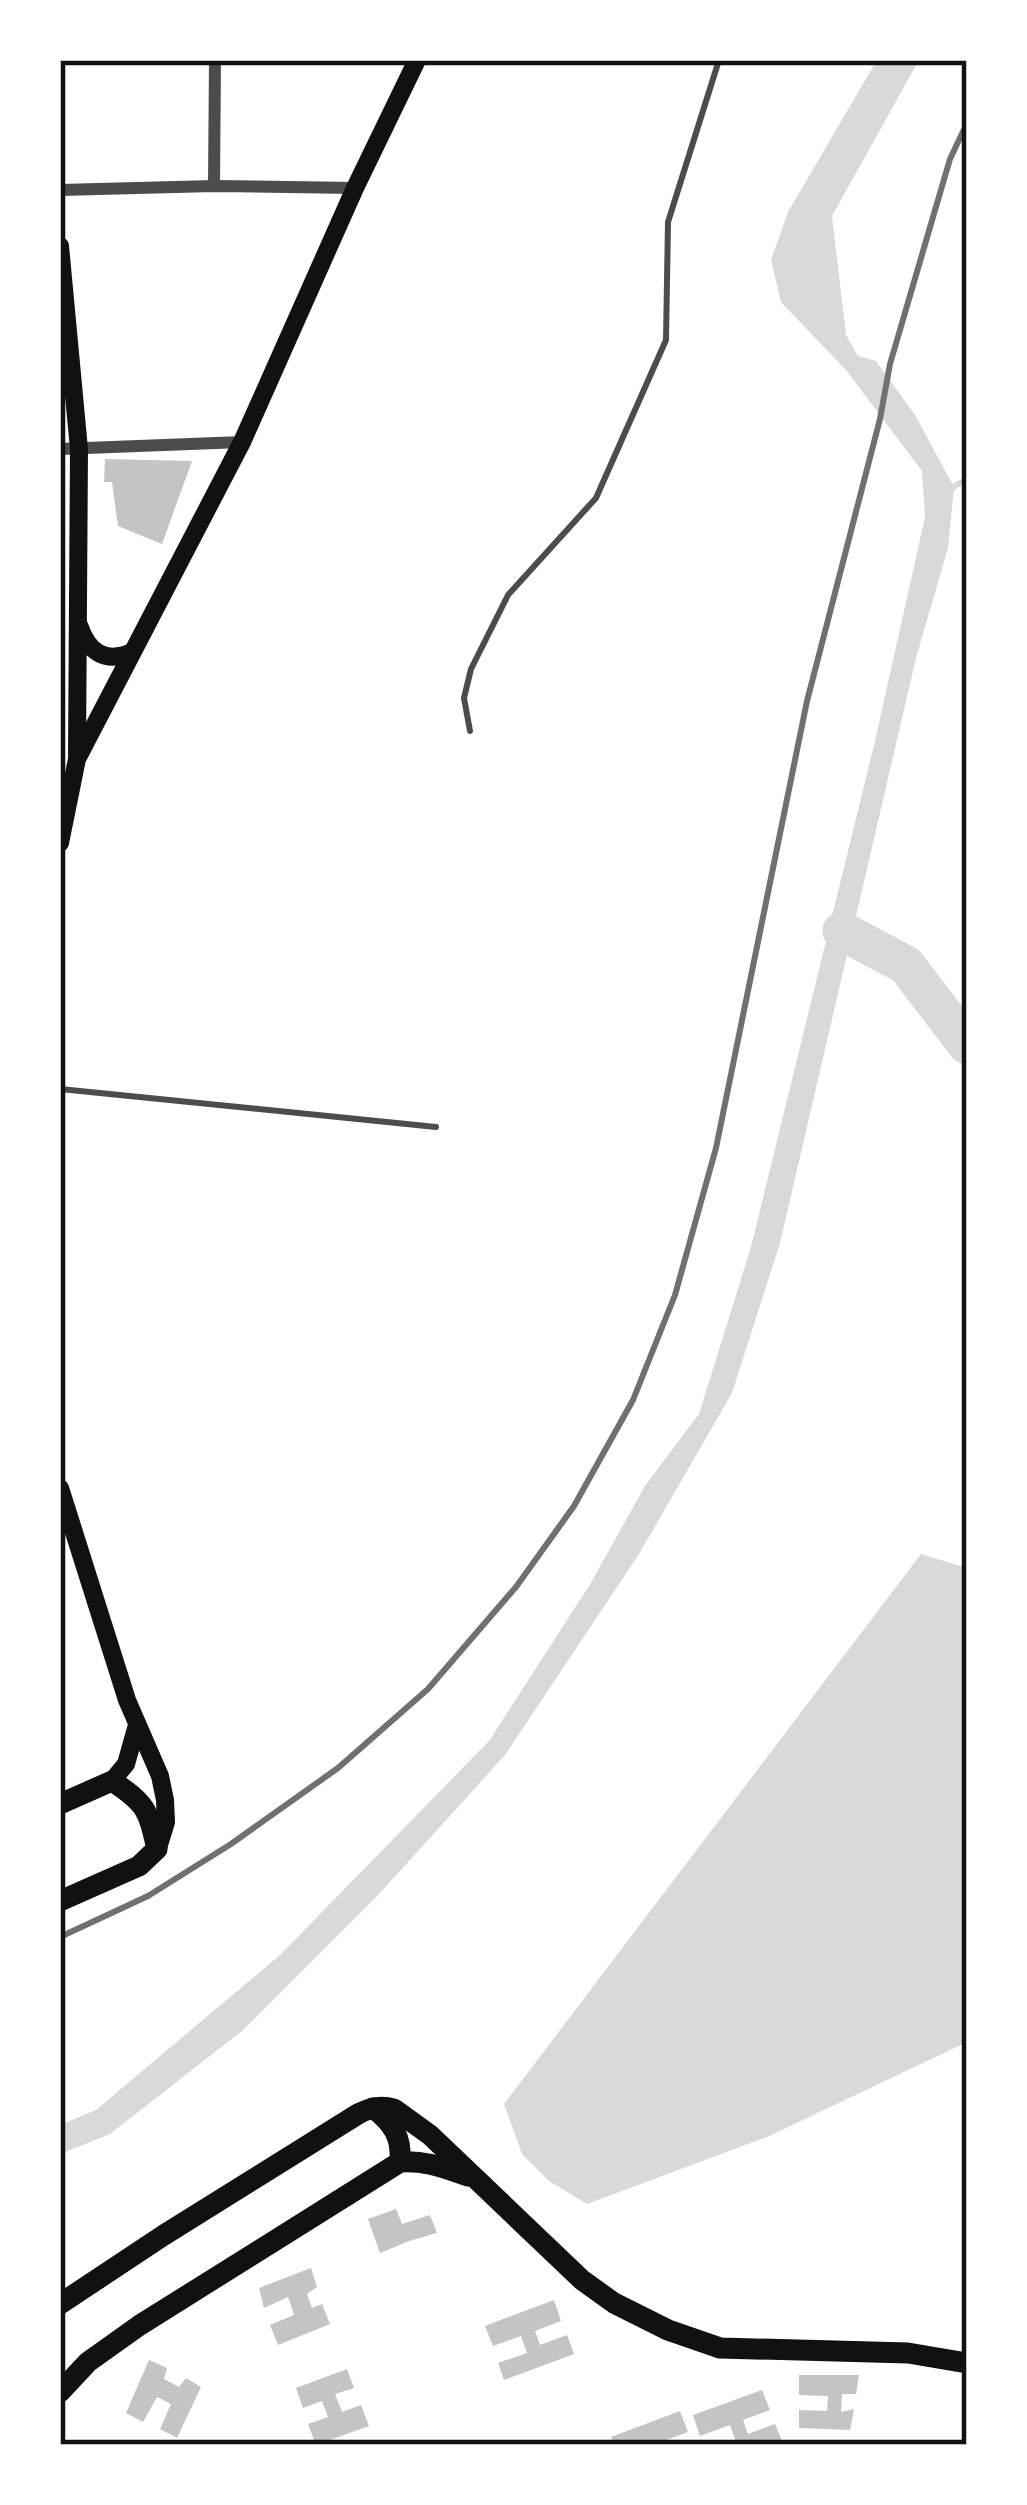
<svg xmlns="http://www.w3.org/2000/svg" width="1027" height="2505" font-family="Lato,sans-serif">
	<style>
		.water { fill: #d9d9d9 }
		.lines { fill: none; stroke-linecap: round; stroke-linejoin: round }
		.stream { stroke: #d9d9d9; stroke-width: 6 }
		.river { stroke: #d9d9d9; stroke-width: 39 }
		.building { fill: #c4c4c4 }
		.service { stroke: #4c4c4c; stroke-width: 6 }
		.minor { stroke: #4c4c4c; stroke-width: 12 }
		.secondary { stroke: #111; stroke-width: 18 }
		.primary { stroke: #111; stroke-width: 21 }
		.rail { stroke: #707070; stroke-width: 6 }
		.neatline { fill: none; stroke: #111; stroke-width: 4.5 }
	</style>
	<rect width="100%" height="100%" fill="#fff"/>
	<g class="water">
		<polygon points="877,60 919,60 832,216 846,335 858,356 876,361 915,415 954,487 948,548 916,658 780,1243 732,1393 639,1554 505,1755 380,1893 243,2030 110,2134 60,2154 60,2125 96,2110 280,1955 489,1741 589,1586 645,1486 699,1414 751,1247 875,741 925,517 922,471 846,370 781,302 771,260 788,212"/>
		<polygon points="921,1554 967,1568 967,2042 767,2137 587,2204 549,2181 522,2154 504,2104"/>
	</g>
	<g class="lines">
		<polyline class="stream" points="950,489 967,479"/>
		<polyline class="river" points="842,931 906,965 967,1045"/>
	</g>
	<g class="building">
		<polygon points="105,459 192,461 162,544 118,526 112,482 104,482"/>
		<polygon points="396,2209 402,2224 430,2215 437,2233 409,2241 380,2253 368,2219"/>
		<polygon points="311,2268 317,2287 307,2294 312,2308 322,2304 330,2324 278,2345 270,2325 294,2315 288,2297 264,2308 259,2288"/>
		<polygon points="554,2300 561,2321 535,2331 540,2345 567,2335 574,2354 504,2380 498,2363 527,2353 521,2336 493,2346 485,2326"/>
		<polygon points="149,2360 167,2368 164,2379 179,2387 186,2378 201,2387 177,2438 160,2429 171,2404 157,2397 143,2422 126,2413"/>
		<polygon points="347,2369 354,2388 335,2394 342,2412 361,2405 369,2426 316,2445 308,2424 328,2417 322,2401 303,2408 296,2388"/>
		<polygon points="799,2375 859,2375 856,2394 842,2394 841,2412 854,2409 850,2430 799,2428 799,2410 827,2411 828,2396 799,2395"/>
		<polygon points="762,2390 770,2410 743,2420 748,2434 775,2424 783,2443 737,2445 730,2425 700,2436 693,2415"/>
		<polygon points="680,2411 688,2432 661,2442 662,2445 614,2445 611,2437"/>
	</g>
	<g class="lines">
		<g class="service">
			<polyline points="470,731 464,698 471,669 508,595 596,498 666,340 668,222 719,60"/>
			<polyline points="60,1089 436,1127"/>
		</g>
		<g class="minor">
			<polyline points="214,186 215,60"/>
			<polyline points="60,190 214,186 355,188"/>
			<polyline points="60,449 242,442"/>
		</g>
		<g class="secondary">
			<polyline points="60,246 79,449 77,754"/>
			<path d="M79,625C88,652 105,664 132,652"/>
			<polyline points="60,843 77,759 242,442 355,188 417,60"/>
			<polyline points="60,1488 127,1700 160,1776 165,1800 166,1822 158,1848"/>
			<polyline points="112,1781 126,1764 137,1725"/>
		</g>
		<g class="primary">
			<path d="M60,1804L112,1781C147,1804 148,1810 157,1849L139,1866L60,1901"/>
			<path d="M373,2108C393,2123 402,2137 400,2162"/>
			<path d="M60,2304L164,2235L358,2114C370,2108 380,2105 394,2109L430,2135L582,2280L614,2303L668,2330L720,2348L908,2353L967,2363"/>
			<path d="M60,2392L88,2362L140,2325L400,2162C425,2160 444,2168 468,2176"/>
		</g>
		<polyline class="rail" points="60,1937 148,1896 231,1844 338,1768 428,1689 516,1587 574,1506 633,1400 675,1295 716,1148 807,701 880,419 890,364 950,159 967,123"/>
	</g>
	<rect width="1027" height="2505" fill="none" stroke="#ffffff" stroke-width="126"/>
	<rect x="63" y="63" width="901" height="2379" class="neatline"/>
</svg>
